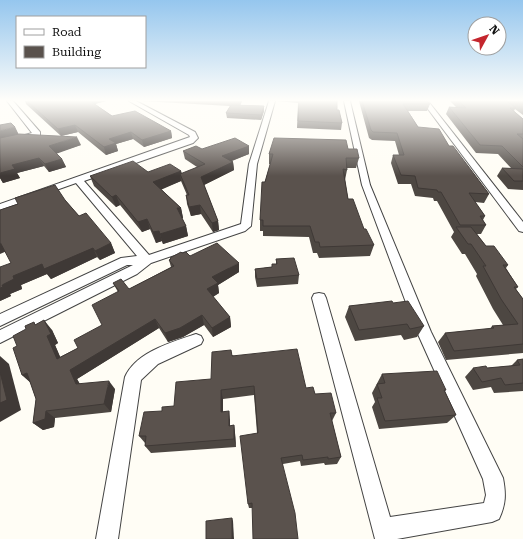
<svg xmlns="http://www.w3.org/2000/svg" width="523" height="539" font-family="'Roboto Serif',serif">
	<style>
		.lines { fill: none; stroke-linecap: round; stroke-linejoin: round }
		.minor-casing { stroke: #444; stroke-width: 2 }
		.minor { fill: #fff; fill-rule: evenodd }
		.wall { fill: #4d4742 }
		.shaded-wall { fill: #3f3936 }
		.building { fill: #5a524d; stroke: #3f3936 }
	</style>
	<rect width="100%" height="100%" fill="#fffdf5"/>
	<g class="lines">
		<defs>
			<g id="minor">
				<polygon points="7,101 13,101 40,132 40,136 0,146 0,142 32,133"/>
				<polygon points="129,101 136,101 195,132 198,138 193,143 84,181 149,255 241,224 249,164 269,101 275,101 257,164 251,226 245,231 151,263 137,274 0,343 0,330 133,265 127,265 0,326 0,314 121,258 137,256 76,183 0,210 0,204 190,137 189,135"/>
				<path d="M344,101H350L370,185L431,332L503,478C506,494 506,504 499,519L492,522L397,539H375L312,298L314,294L319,293L324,294L326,298L390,517L484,503L486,495L483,479L417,332L362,185Z"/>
				<polygon points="422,101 428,101 523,222 523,232 519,231"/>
				<path d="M196,334L201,336L203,340L201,344L158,364L141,380L118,539H96L125,377C136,352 172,342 196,334Z"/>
			</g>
		</defs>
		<use href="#minor" class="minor-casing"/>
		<use href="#minor" class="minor"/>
	</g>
	<g class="wall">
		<polygon points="25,101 106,101 95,104 112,116 171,131 172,138 144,147 133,139 116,144 118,151 106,155 78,132 61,136 26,104"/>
		<polygon points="141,101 242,101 240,105 264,106 264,111 261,120 227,118 226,113 230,106"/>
		<polygon points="276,101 337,101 337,110 342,123 341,130 297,128 298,103"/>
		<polygon points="359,101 427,101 430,104 427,111 408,111 418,127 449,146 489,194 484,203 475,202 485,216 483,220 486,225 481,234 477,234 486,246 508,265 506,268 518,287 516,289 523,299 523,353 446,360 438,342 445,333 490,329 492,326 503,325 493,309 476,276 477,274 465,254 462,254 451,237 454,232 437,201 434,201 433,198 415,196 411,184 398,184 391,163 393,155 399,155 395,141 372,140 369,138"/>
		<polygon points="450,101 523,101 523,115 515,109 514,111 523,119 523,190 508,189 497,176 502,168 511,168 498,154 476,153 446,114 449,107 456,107"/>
		<polygon points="15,127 18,134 81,145 56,153 62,159 66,167 49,172 44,166 17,173 20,178 3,183 0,178"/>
		<polygon points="249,146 249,154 232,161 233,162 234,170 204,185 218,221 219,230 213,232 201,214 191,216 187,204 186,195 187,195 181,181 161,189 181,208 183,218 182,218 186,226 188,236 163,244 162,241 156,243 150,229 142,232 120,205 116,207 94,186 90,176 181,171 182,174 197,167 185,159 183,151"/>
		<polygon points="348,149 359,158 356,168 347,168 347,170 345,180 348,199 364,229 374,245 370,256 319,258 317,253 313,253 309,237 263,236 263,231 260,231 260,220 265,182 270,164 269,164 269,154"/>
		<polygon points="65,200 79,216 111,243 115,253 100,260 97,257 51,279 47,274 21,285 22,289 10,294 11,296 0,301 11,263"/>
		<polygon points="182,253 239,272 218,285 219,293 213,297 230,317 231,327 213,337 204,325 183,337 168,342 159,328 77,379 80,384 115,389 111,412 55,418 54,427 43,430 33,423 36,399 30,382 22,375 17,346 36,324 52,330 58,343 55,345 60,357 78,348 102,325 118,292 113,283 129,289 171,267 169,260 170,259 170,258"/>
		<polygon points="276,259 299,275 298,284 257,287 255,277 255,269 272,267 272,264 276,264"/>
		<polygon points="393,303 424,326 417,337 404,340 401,335 355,341 345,317 349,306"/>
		<polygon points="232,355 306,388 315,394 336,413 332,421 341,457 337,464 325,465 324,463 301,466 300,461 283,464 252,508 249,508 248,504 257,433 254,395 223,399 223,412 230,420 230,426 234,425 235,433 236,447 151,453 145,446 145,443 139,436 162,411 174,406 211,379"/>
		<polygon points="523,359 523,391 494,393 491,387 473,390 465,377 473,368 487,368 511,366 517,360"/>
		<polygon points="382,374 446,390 445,391 456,415 447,423 379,429 372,407 375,402 372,393"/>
	</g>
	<g class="shaded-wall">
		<polygon points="88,101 106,101 90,105"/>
		<polygon points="239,101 242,101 240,106"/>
		<polygon points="264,106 264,111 261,120 261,115"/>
		<polygon points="75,125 78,132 61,136 58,129"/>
		<polygon points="15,127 19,135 0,140 0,131"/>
		<polygon points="171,131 172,138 144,147 142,140"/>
		<polygon points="131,132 133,139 116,144 118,151 106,155 104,147 109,139"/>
		<polygon points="77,137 81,145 53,155 49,146"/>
		<polygon points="249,146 249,154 223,164 222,156"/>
		<polygon points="39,158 44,166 17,173 20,178 3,183 0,178 0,173 12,165"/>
		<polygon points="62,159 66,167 49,172 45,164"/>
		<polygon points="233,162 234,170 202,186 201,177"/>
		<polygon points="181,171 183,180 180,174 181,181 156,192 153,182"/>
		<polygon points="116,195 120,205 116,207 112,197"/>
		<polygon points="200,205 201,214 191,216 189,207"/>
		<polygon points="177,208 181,208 183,218 179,218"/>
		<polygon points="147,219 150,229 142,232 138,222"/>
		<polygon points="218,221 219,230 213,232 212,223"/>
		<polygon points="186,226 188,236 163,244 160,234"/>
		<polygon points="159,231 162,241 156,243 153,232"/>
		<polygon points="0,242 7,251 0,254"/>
		<polygon points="111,243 115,253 100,260 95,251"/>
		<polygon points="93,248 97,257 51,279 47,274 21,285 22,289 10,294 11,296 0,301 0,288 2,285 13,276 42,264"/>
		<polygon points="239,263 239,272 218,285 219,293 209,299 207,289 212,277"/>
		<polygon points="202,315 204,325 183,337 168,342 165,333"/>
		<polygon points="230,317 231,327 213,337 212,328"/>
		<polygon points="155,319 159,328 77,379 84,392 76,384 70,370"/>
		<polygon points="44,320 52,330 58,343 55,345 65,368 57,359 47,336"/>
		<polygon points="0,356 9,364 21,410 0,422"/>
		<polygon points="27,373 32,384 22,375"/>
		<polygon points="109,381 115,389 111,412 104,404"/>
		<polygon points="221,390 223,399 223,420 221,412"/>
		<polygon points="46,411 55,418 54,427 43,430 33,423"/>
		<polygon points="229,411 230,420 230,434 229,426"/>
		<polygon points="234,425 235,433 236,447 234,439"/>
		<polygon points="232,518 233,521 234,539 232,539"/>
	</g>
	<g class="building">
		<polygon points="27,101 90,101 112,116 135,111 171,131 142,140 131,132 109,139 116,143 104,147 75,125 58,129"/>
		<polygon points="299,101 337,101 337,110 339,110 342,123 298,121"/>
		<polygon points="362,101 427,101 430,104 403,104 418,127 439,129 449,146 453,146 489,194 469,193 485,216 480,216 486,225 460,225 441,192 438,192 437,190 418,188 415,176 401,175 393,155 404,155 397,133 373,132 371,130"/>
		<polygon points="459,101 507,101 516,108 510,108 523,119 523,134 517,134 523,139 523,167 502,146 480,145 449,107 466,108"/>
		<polygon points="518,101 523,101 523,105"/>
		<polygon points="231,105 264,106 261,115 226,113"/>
		<polygon points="11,123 15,127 0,131 0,125"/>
		<polygon points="19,134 77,137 49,146 62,159 45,164 39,158 12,165 15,169 0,173 0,138"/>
		<polygon points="235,138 249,146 222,156 233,162 201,177 218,221 212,223 200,205 189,207 186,195 189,195 180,174 205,164 183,151 196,146 202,149"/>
		<polygon points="274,138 346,140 348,149 357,149 359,158 346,158 347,170 343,169 348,199 353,199 364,229 366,229 374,245 320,247 319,242 315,242 310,226 263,226 263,220 260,220 262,182 265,182 273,154 269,154"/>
		<polygon points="133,161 148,172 170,164 181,171 153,182 181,208 177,208 186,226 160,234 159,231 153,232 147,219 138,222 116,195 112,197 90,176"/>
		<polygon points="502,168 523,169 523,181 514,181"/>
		<polygon points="55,185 65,200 79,216 86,213 111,243 95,251 93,248 44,269 42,264 13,276 14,279 2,285 3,287 0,288 0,267 11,263 0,242 0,210 18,204 15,198"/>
		<polygon points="456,227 471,227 486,246 494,246 508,265 503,265 518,287 514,287 523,299 523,344 454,351 445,333 494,328 492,326 518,324 501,299 483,266 486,266 471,244 468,244"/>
		<polygon points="217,243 239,263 212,277 218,283 207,289 230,317 212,328 202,315 180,328 165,333 155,319 70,370 76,384 109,381 104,404 46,411 45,419 33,423 36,399 27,373 22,375 13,348 17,346 13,336 26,329 25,326 34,322 35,325 44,320 51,334 47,336 57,359 78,348 74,340 102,325 92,305 119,291 113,283 121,279 129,289 174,266 169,260 171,259 170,258 181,252 182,253 186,252 190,256"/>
		<polygon points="294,258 299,275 257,279 255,269 272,267 272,264 277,264 276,259"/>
		<polygon points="392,301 393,303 408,301 424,326 410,329 407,324 359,330 349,306"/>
		<polygon points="297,349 306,388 313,387 315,394 331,393 336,413 330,413 341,457 328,459 328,457 303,460 302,455 281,458 295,513 298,539 253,539 252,503 248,504 240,436 258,433 254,386 221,390 221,412 229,411 229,426 234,425 234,439 145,446 146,436 139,436 144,412 162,411 162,407 174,406 176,382 211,379 212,352 231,350 232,356"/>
		<polygon points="523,359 523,383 505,385 501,378 482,382 473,368 486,366 487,368 520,365 517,360"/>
		<polygon points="437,371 446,390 444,390 456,415 385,421 377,398 382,398 377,384 385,383 382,374"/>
		<polygon points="0,372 7,400 0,403"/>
		<polygon points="232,518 232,539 206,539 206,521"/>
	</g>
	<linearGradient id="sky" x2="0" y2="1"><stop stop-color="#95c6ee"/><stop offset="0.57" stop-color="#fffefa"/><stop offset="1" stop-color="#fffefa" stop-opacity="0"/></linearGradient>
	<rect width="523" height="176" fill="url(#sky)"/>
	<rect x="16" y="16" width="130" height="52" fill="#ffffff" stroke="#a0a0a0"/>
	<rect x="24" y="29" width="20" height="6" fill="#ffffff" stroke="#a0a0a0"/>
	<text x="52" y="36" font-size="12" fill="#111111">Road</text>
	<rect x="24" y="46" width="20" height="12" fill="#5a524d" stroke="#a0a0a0"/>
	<text x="52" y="56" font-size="12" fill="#111111">Building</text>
	<g transform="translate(487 36) rotate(50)"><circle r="19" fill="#ffffff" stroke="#a0a0a0"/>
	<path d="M0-3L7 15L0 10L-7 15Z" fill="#c4262e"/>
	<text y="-6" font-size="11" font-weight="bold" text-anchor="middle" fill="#111111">N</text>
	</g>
</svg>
